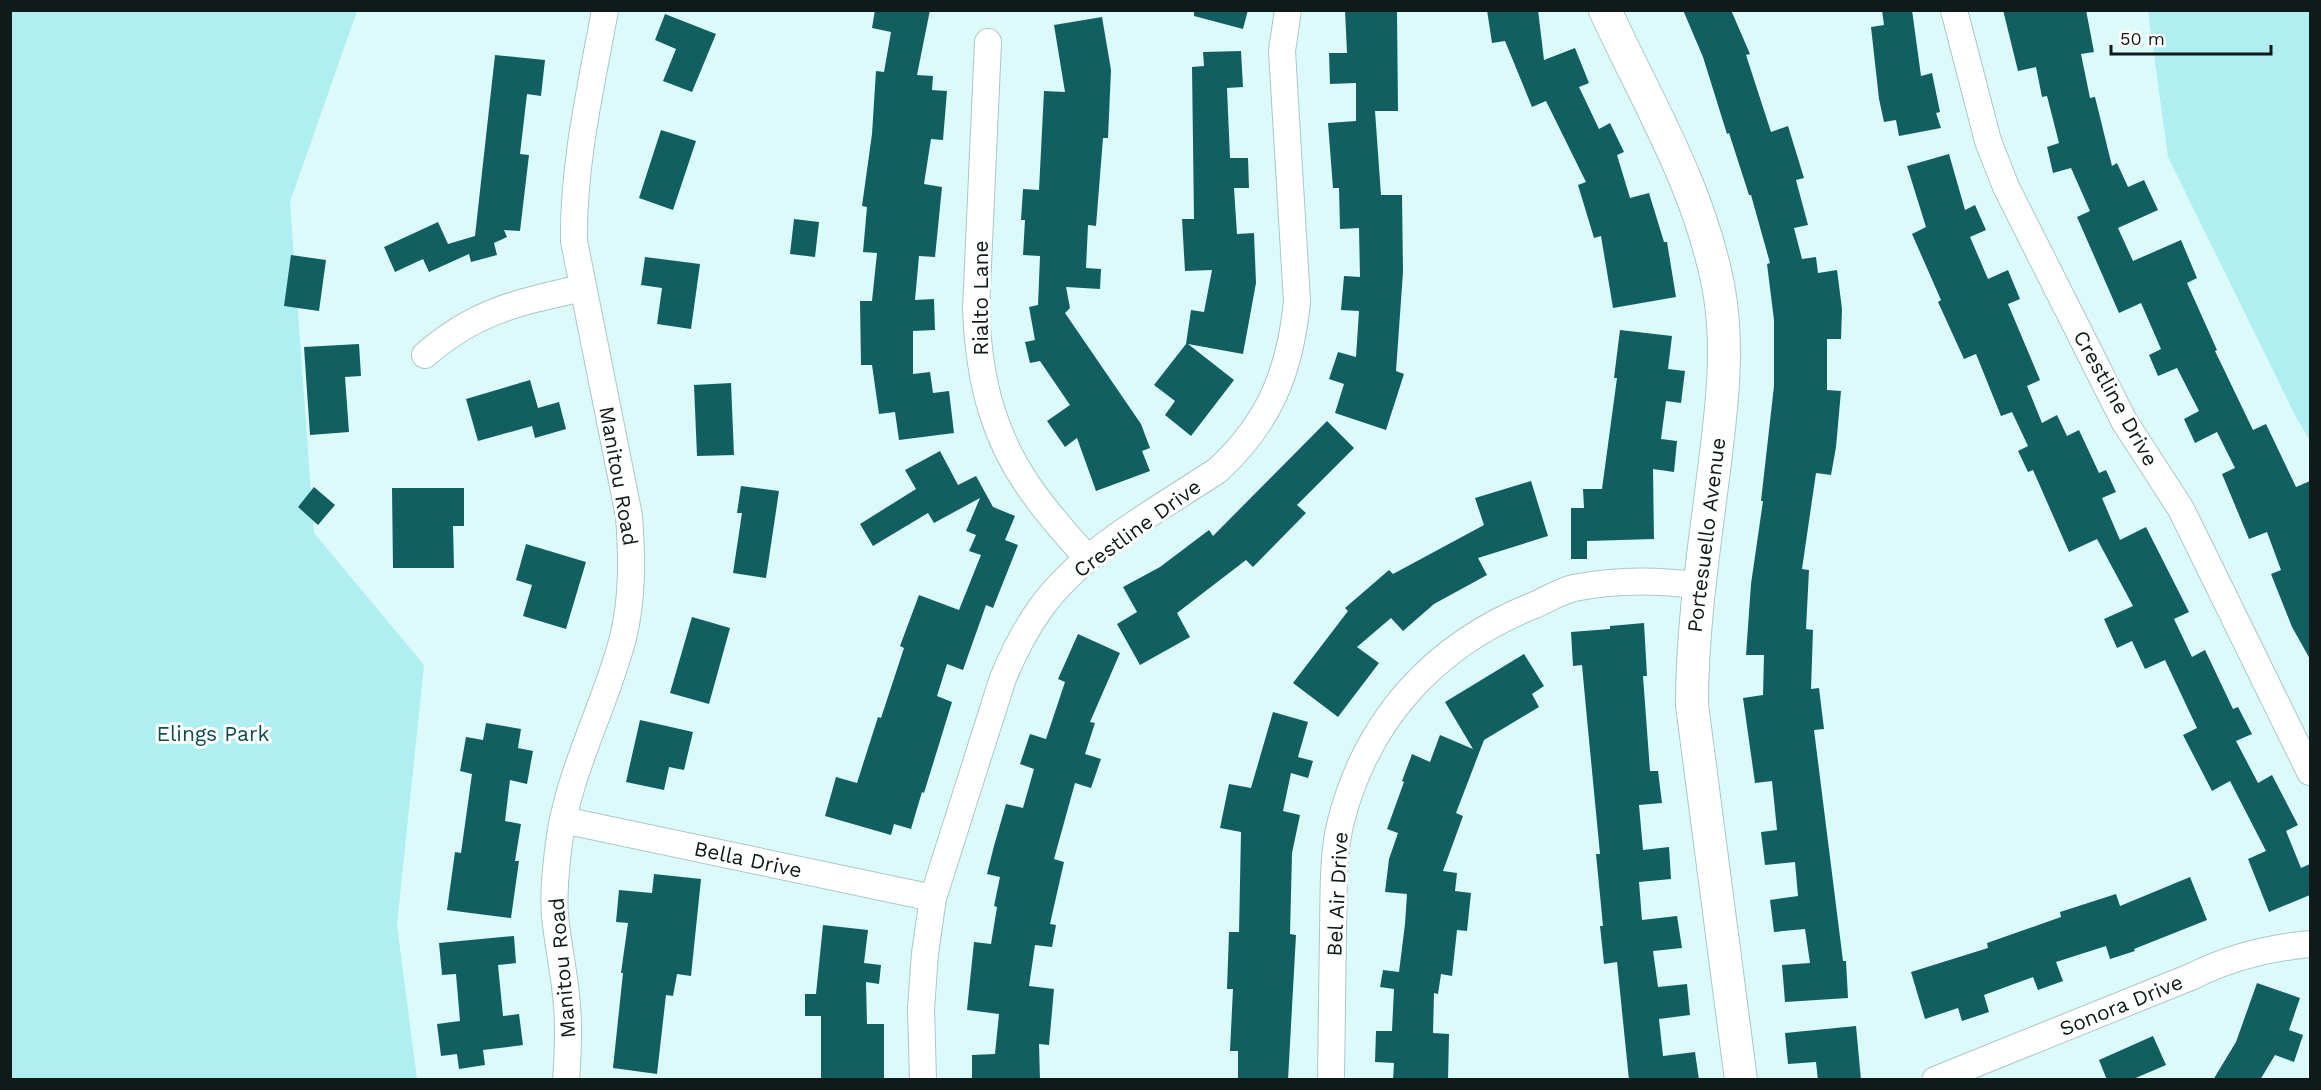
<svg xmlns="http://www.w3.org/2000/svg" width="2321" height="1090" font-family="'Work Sans',sans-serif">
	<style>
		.green { fill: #b0eff1 }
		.building { fill: #125f62 }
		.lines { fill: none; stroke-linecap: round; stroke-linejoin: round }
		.minor-casing { stroke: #abc7c8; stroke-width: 28 }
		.tertiary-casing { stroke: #abc7c8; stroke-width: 34 }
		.minor { stroke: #fff; stroke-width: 26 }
		.tertiary { stroke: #fff; stroke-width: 32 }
		.labels { text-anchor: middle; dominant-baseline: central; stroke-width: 6; stroke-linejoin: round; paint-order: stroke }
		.street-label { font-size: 21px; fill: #0f1a1a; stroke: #fff }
		.park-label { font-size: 21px; fill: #0d4c4f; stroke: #fff }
	</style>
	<rect width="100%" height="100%" fill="#ddfafb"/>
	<g class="green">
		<polygon points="10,11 357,11 290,202 314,533 424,665 397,925 417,1079 11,1079"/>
		<polygon points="2148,11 2310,11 2310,441 2296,417 2168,157"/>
	</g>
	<g class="building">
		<polygon points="875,10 930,10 917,75 933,76 932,90 947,91 943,140 931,139 924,184 942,187 935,257 919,256 915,300 934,299 935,330 913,331 913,374 930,372 933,393 949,391 954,433 899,440 895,412 879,414 872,365 861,365 860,301 872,301 877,253 863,252 867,207 862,206 872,134 876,71 884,72 891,32 872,28"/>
		<polygon points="1194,10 1248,10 1243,29 1194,16"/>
		<polygon points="1345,10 1397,10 1398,111 1375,111 1381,195 1402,195 1403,272 1396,371 1404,374 1386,430 1335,413 1344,384 1329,379 1338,352 1356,357 1359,311 1341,310 1344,276 1360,277 1359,228 1340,229 1339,188 1333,188 1328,123 1356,121 1356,83 1330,84 1329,53 1347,53"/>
		<polygon points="1487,10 1538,10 1544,60 1575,48 1589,83 1579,87 1599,129 1610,123 1624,152 1617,155 1630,198 1649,193 1664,242 1667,242 1676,297 1613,308 1601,236 1594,238 1578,185 1586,182 1546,101 1532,107 1505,41 1492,43"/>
		<polygon points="1683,10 1731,10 1750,54 1746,55 1771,132 1788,126 1804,178 1796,180 1808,225 1794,228 1802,259 1816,257 1818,273 1837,270 1842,309 1841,339 1827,339 1827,390 1841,391 1836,447 1831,475 1816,473 1802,569 1809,570 1806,629 1813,630 1811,689 1819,688 1824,729 1814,730 1843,961 1846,961 1848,998 1785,1002 1782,965 1810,963 1805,929 1774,932 1770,900 1798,896 1795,862 1765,865 1761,832 1777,830 1772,781 1755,783 1743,698 1763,695 1764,655 1746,655 1751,584 1763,501 1761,501 1774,386 1774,320 1767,264 1770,263 1751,195 1749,195 1729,133 1727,134 1703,57"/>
		<polygon points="1882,10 1912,10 1921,76 1932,73 1940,112 1936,113 1941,128 1899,136 1896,120 1884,122 1879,99 1871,27 1884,25"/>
		<polygon points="2003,10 2086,10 2094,52 2081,54 2090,98 2095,97 2112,166 2117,163 2128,187 2144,180 2158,210 2118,228 2133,261 2181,240 2197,278 2187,283 2217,350 2215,351 2253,430 2266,424 2296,487 2310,481 2310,659 2292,627 2271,574 2281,570 2267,532 2249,539 2222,474 2235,468 2217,432 2195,443 2184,419 2199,411 2177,368 2158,376 2149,355 2161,349 2141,303 2119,313 2077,217 2090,211 2071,168 2053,173 2047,147 2059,143 2047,96 2042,97 2036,67 2018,71"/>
		<polygon points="665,14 716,34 692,92 663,81 676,49 655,40"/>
		<polygon points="1102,17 1111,70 1108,138 1103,138 1096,226 1088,225 1086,268 1101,269 1100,289 1066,287 1070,308 1065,313 1141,424 1150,448 1142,451 1150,471 1096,491 1077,438 1065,447 1047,421 1070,405 1040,361 1030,363 1025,342 1035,340 1029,307 1038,305 1040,256 1023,255 1025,220 1021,220 1023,189 1039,190 1044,91 1065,92 1054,25"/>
		<polygon points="1241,51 1243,87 1227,88 1230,158 1248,158 1249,188 1234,188 1237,234 1254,233 1256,283 1243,354 1188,344 1234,380 1191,436 1165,415 1175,401 1154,385 1186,344 1191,310 1204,312 1212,270 1185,271 1182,219 1194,219 1192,67 1204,66 1203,52"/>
		<polygon points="495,55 545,60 541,96 527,94 520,154 529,155 520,231 504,230 507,237 494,243 497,255 471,262 469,254 429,272 423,259 395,272 384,247 438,222 448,244 475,236"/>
		<polygon points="661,130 696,141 673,210 639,198"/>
		<polygon points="1949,154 1965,210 1975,205 1986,230 1970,237 1988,279 2008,270 2020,299 2008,304 2040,380 2027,386 2042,423 2057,415 2067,436 2079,430 2099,473 2106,470 2116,492 2102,498 2120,540 2146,527 2189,612 2174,619 2192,657 2205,650 2233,709 2238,707 2252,734 2236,741 2258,783 2272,775 2298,825 2286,831 2301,868 2310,864 2310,895 2269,912 2248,859 2266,851 2230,781 2212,791 2183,735 2197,728 2165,660 2145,669 2132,641 2117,648 2104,619 2133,606 2097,539 2069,552 2033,470 2028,472 2018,451 2028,446 2012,412 2001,416 1976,354 1964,359 1938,302 1941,300 1912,234 1926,227 1907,166"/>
		<polygon points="794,219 819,222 815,257 790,254"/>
		<polygon points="291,255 326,260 319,311 284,306"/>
		<polygon points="645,257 700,264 691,329 657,324 662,288 641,285"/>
		<polygon points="1620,330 1672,336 1668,369 1685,371 1681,403 1666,401 1661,439 1677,441 1674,472 1653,469 1654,539 1587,541 1587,559 1571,559 1571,508 1584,508 1583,489 1602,489 1617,378 1614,378"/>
		<polygon points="359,344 361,376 345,377 349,432 310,435 304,347"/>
		<polygon points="530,380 538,408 559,402 566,429 535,438 532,426 478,441 466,399"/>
		<polygon points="731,383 734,455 697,456 694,385"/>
		<polygon points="1327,421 1354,448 1297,505 1306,513 1253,567 1246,560 1177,613 1190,637 1140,665 1117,624 1137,612 1123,587 1160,567 1209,530 1213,536"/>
		<polygon points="940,451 958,485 976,476 993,507 1015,516 1005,540 1018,545 993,608 986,605 963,670 947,664 937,696 952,702 924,793 922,792 911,829 894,824 891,835 825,816 836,777 857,783 878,717 881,718 904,648 900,646 919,595 959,610 981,555 969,551 976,535 966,531 980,498 934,523 928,513 873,546 860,524 916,489 905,470"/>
		<polygon points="1531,481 1548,536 1478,558 1487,575 1434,604 1403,631 1391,618 1357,647 1379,663 1338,717 1293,683 1348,611 1345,608 1389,570 1393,574 1484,525 1475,498"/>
		<polygon points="741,486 779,491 766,578 733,573 742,513 737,513"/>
		<polygon points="314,487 335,505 318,525 298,507"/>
		<polygon points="392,488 464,488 464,526 453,526 454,568 393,568"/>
		<polygon points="526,544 586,562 566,629 523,616 532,585 516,580"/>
		<polygon points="692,617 730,628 709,704 670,693"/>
		<polygon points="1644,623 1647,676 1643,676 1650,771 1658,771 1662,803 1639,805 1643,850 1669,847 1671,879 1639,882 1642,920 1677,916 1682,948 1653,951 1658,987 1687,984 1690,1015 1659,1019 1663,1056 1695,1052 1699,1080 1629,1080 1617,962 1604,964 1600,926 1603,926 1596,854 1600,854 1587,719 1582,665 1573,666 1571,632 1610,629 1610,626"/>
		<polygon points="1078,634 1120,653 1090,722 1095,723 1085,754 1101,759 1091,788 1075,783 1054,859 1064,862 1050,924 1056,925 1052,947 1035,945 1029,986 1054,989 1049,1045 1039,1044 1040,1080 972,1080 972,1055 995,1054 999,1014 967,1010 974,942 991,944 997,907 994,906 1000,877 987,874 994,846 1006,804 1023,808 1034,769 1020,764 1030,734 1046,739 1065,682 1058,679"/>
		<polygon points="1524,654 1544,686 1532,694 1539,707 1484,740 1456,813 1463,816 1443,871 1457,873 1455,891 1471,893 1467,931 1457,930 1452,976 1441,974 1438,994 1434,993 1433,1033 1449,1034 1448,1080 1393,1080 1394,1063 1375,1062 1376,1031 1392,1031 1394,989 1380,987 1383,970 1399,972 1405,924 1407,894 1385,892 1389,859 1398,833 1387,829 1404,782 1402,781 1412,754 1430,762 1440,735 1473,749 1445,702"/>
		<polygon points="1273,712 1308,722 1298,757 1313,761 1308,778 1291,773 1283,811 1300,815 1292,853 1290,934 1296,935 1288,1080 1238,1080 1238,1051 1230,1051 1233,989 1227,989 1229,932 1239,932 1241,832 1220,828 1229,784 1251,788"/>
		<polygon points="640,720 693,732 684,770 669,767 664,790 626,782"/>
		<polygon points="486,723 521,729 518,748 533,751 527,784 510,780 505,821 521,824 515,861 519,861 511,918 447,910 455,852 461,853 472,774 460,771 466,737 483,740"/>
		<polygon points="654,874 701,879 691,976 677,974 673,996 666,995 657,1074 613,1068 623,973 621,973 628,923 616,922 619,890 652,893"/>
		<polygon points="2190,877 2207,920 2134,949 2135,951 2110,959 2106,946 2056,962 2063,981 2038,990 2033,977 1984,995 1989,1012 1962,1021 1958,1008 1925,1019 1911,972 1988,948 1987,943 2061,917 2060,912 2116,894 2120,906"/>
		<polygon points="823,925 868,930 864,963 881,965 879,984 866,982 867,1024 884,1024 884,1080 821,1080 821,1016 805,1016 805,994 816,994"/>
		<polygon points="514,936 516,963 498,965 503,1016 519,1014 523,1045 483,1050 485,1065 459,1069 457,1054 441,1056 437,1024 460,1021 456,974 442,975 439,943"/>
		<polygon points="2257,983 2300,998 2289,1030 2303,1035 2294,1062 2275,1055 2260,1080 2213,1080 2236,1042"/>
		<polygon points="1856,1026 1861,1080 1818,1080 1816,1062 1788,1064 1785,1033"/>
		<polygon points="2153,1036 2166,1065 2131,1080 2107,1080 2099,1060"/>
	</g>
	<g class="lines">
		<defs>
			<g id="minor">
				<polyline points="1954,10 1988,141 2006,187 2124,421 2181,509 2310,772"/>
				<path d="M988,42L976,310C979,381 993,440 1037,498C1052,519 1070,538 1087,558"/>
				<path d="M425,355C475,311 519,302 583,288"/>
				<polyline points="563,820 933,898"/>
				<path d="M566,1080C568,1055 569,1031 567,1006C565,976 558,946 555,916C553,892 556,867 559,843C568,772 605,707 623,638C633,597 632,557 629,516L574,241C573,163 591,87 605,10"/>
				<path d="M923,1080L921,1009L925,953L933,898L1003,678C1013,654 1025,630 1040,609C1082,550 1158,510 1218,470C1270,422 1290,371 1297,302L1282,51L1288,10"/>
				<path d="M1331,1080C1332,1030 1332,980 1333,930C1334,893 1332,857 1341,821C1367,719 1435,645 1532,606C1545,601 1560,591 1574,588C1614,580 1659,580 1700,586"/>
				<path d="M1935,1080L2193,976C2231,957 2268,948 2310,944"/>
			</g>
			<path id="tertiary" d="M1605,10C1648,104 1700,187 1719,290C1729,348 1722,405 1715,462C1705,543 1692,623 1692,705L1741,1080"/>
		</defs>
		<use href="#minor" class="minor-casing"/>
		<use href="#tertiary" class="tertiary-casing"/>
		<use href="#minor" class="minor"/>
		<use href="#tertiary" class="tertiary"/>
	</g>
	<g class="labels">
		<g class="street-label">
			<text transform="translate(980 298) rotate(-90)">Rialto Lane</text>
			<text transform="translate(2116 398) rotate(61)">Crestline Drive</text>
			<text transform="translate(619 476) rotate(80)">Manitou Road</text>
			<text transform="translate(1137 528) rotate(-36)">Crestline Drive</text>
			<text transform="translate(1706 535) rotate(-83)">Portesuello Avenue</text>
			<text transform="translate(748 859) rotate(12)">Bella Drive</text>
			<text transform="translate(1337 894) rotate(-87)">Bel Air Drive</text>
			<text transform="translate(562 968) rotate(-95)">Manitou Road</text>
			<text transform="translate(2121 1005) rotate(-22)">Sonora Drive</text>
		</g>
		<g class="park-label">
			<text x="213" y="733">Elings Park</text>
		</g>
	</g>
	<rect width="2321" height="1090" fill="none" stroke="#0f1a1a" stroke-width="24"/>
	<path d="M2111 45v9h160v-9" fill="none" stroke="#0f1a1a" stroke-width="3"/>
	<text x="2120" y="45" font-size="18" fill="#0f1a1a" stroke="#ffffff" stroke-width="4.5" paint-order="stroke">50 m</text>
</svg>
